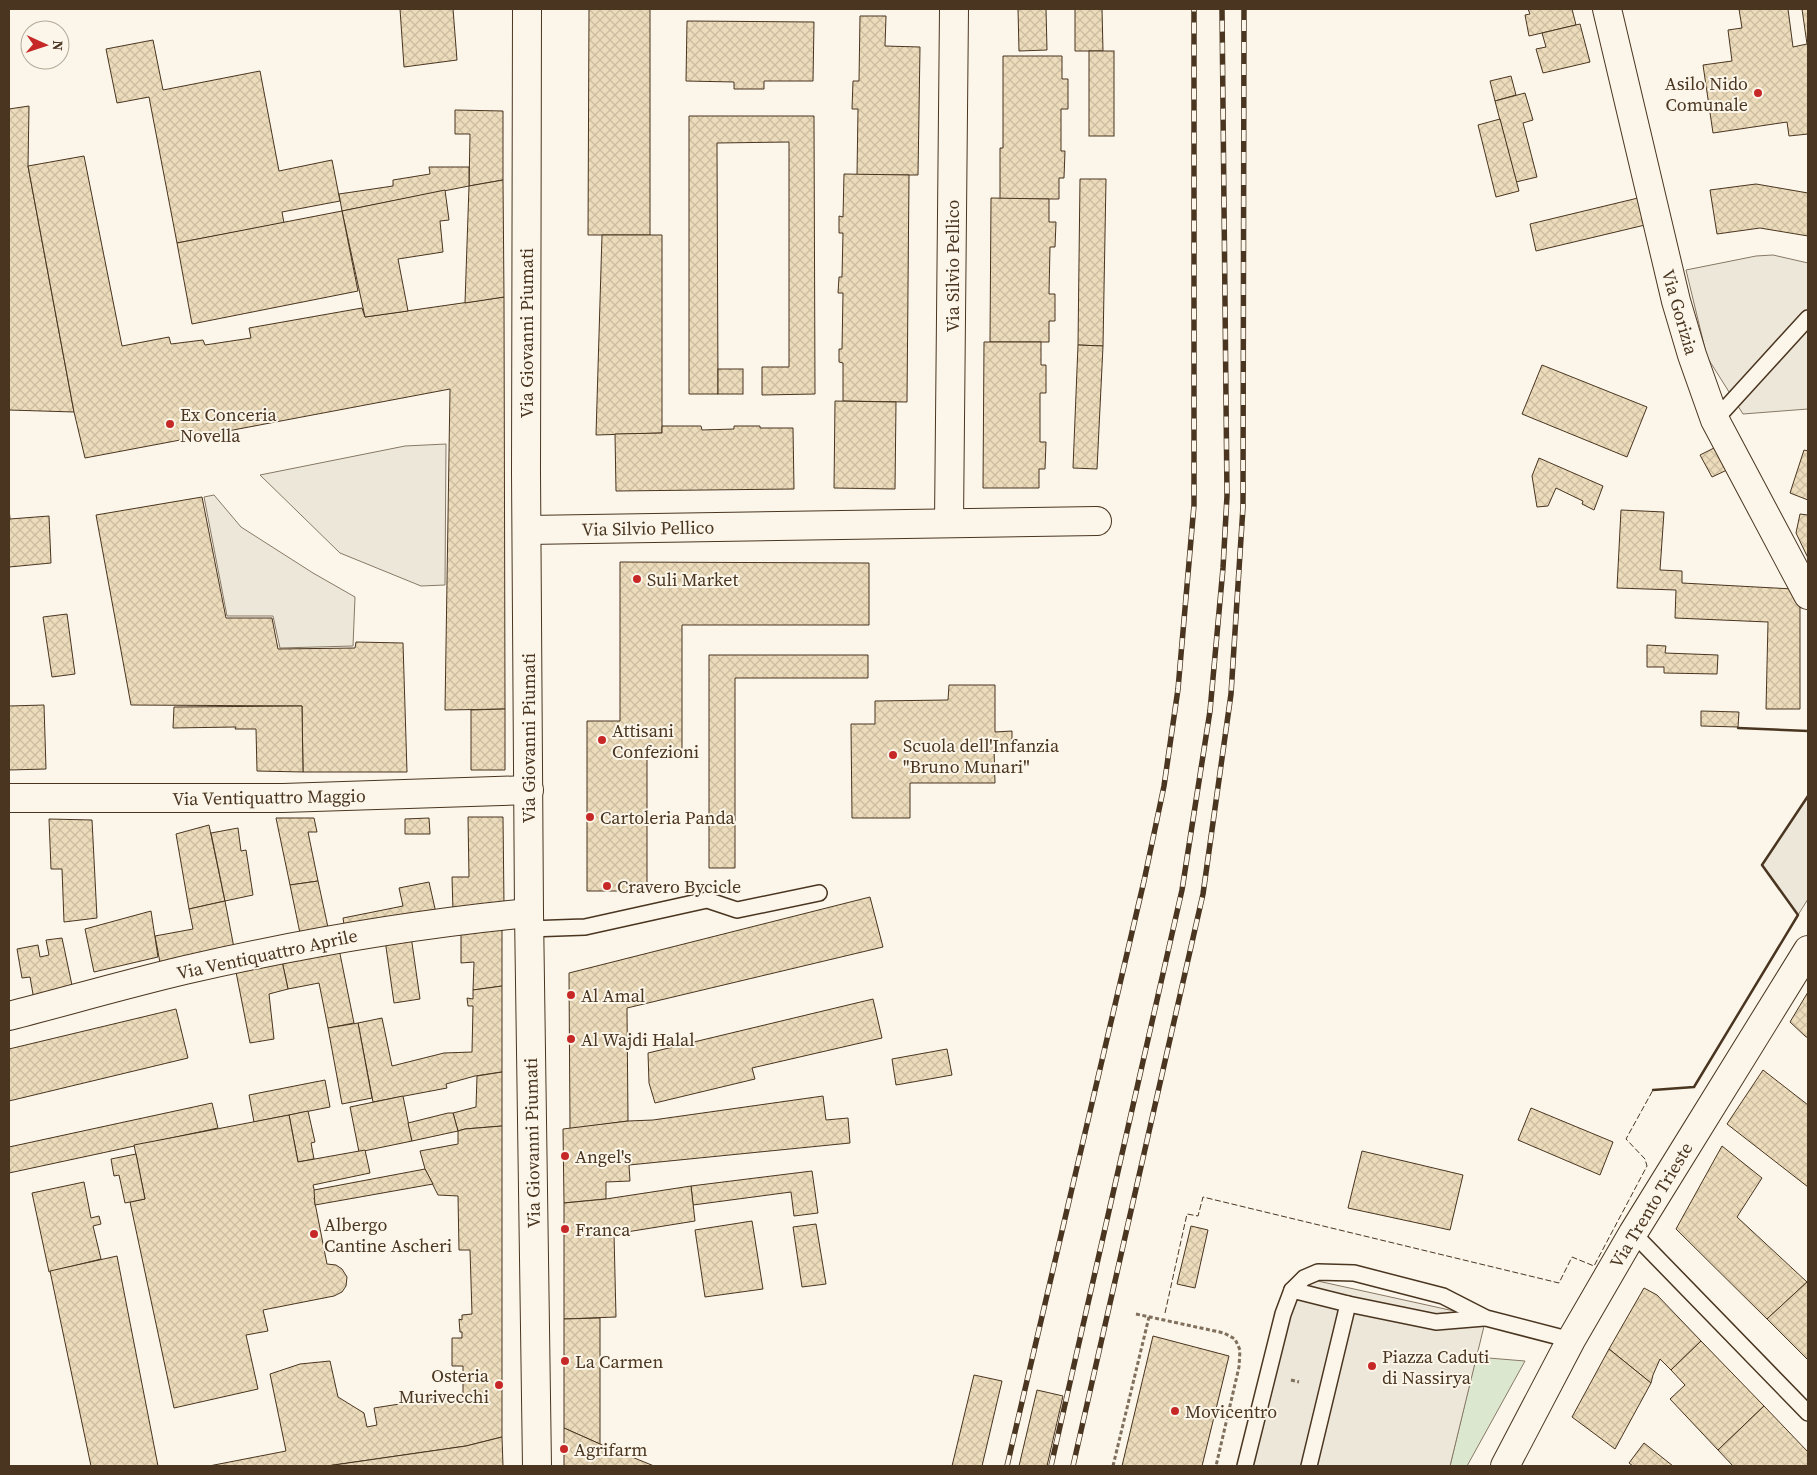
<svg xmlns="http://www.w3.org/2000/svg" width="1817" height="1475" font-family="'Source Serif 4',serif">
	<style>
		.garden { fill: #dce7d0; stroke: #887966 }
		.parking { fill: #ede7d9; stroke: #887966 }
		.building { fill: url(#building-cross-hatch); stroke: #4a3520 }
		.lines { fill: none; stroke-linecap: round; stroke-linejoin: round }
		.service-casing { stroke: #4a3520; stroke-width: 18 }
		.minor-casing { stroke: #4a3520; stroke-width: 30 }
		.tertiary-casing { stroke: #4a3520; stroke-width: 30 }
		.secondary-casing { stroke: #4a3520; stroke-width: 30 }
		.path { stroke: #7f6f5c; stroke-width: 3; stroke-dasharray: 4 2.5; stroke-linecap: butt }
		.service { stroke: #fbf6e9; stroke-width: 15 }
		.minor { stroke: #fbf6e9; stroke-width: 28 }
		.tertiary { stroke: #fbf6e9; stroke-width: 28 }
		.secondary { stroke: #fbf6e9; stroke-width: 28 }
		.rail-casing { stroke: #4a3520; stroke-width: 5.5 }
		.rail { stroke: #fbf6e9; stroke-width: 4; stroke-dasharray: 11; stroke-linecap: butt }
		.fence { stroke: #4a3520; stroke-width: 1; stroke-dasharray: 6 2.5; stroke-linecap: butt }
		.wall { stroke: #4a3520; stroke-width: 2.5 }
		.poi-dot { fill: #c62828; stroke: #fbf6e9; stroke-width: 2 }
		.labels { text-anchor: middle; dominant-baseline: central; stroke-width: 4; stroke-linejoin: round; paint-order: stroke }
		.poi-label { font-size: 18px; fill: #4a3520; stroke: #fbf6e9; text-anchor: start }
		.street-label { font-size: 18px; fill: #4a3520; stroke: #fbf6e9 }
	</style>
	<defs>
		<pattern id="building-cross-hatch" width="8" height="8" patternUnits="userSpaceOnUse" patternTransform="scale(1.25)"><rect width="8" height="8" fill="#ecdcbc"/><path d="M0 0l8 8M0 8l8-8" fill="none" stroke="#ccbda1"/></pattern>
	</defs>
	<rect width="100%" height="100%" fill="#fbf6e9"/>
	<polygon class="garden" points="1476,1357 1525,1361 1467,1466 1450,1466"/>
	<g class="parking">
		<polygon points="1773,255 1808,263 1808,409 1743,414 1707,357 1686,270 1756,256"/>
		<polygon points="446,444 445,585 421,586 340,553 260,475 405,446"/>
		<polygon points="214,495 241,527 313,573 355,597 353,646 280,648 273,616 227,616 204,497"/>
		<polygon points="1808,796 1808,899 1798,915 1762,865"/>
		<polygon points="1304,1278 1486,1318 1450,1466 1245,1466 1283,1314"/>
	</g>
	<g class="building">
		<polygon points="400,9 453,9 457,60 404,67"/>
		<polygon points="589,9 650,9 650,235 588,235"/>
		<polygon points="1018,9 1046,9 1047,50 1019,51"/>
		<polygon points="1075,9 1102,9 1103,51 1075,51"/>
		<polygon points="1528,9 1572,9 1576,25 1529,36 1525,15 1530,14"/>
		<polygon points="1739,9 1788,9 1793,47 1807,44 1802,9 1808,9 1808,134 1789,136 1787,122 1713,133 1703,65 1732,61 1728,30 1742,28"/>
		<polygon points="860,16 886,16 885,46 920,47 918,175 857,175 858,109 852,109 853,81 859,81"/>
		<polygon points="687,21 814,22 813,81 764,81 764,89 734,89 734,82 686,81"/>
		<polygon points="1580,24 1590,62 1543,73 1536,49 1546,47 1542,33"/>
		<polygon points="153,40 163,90 260,71 279,171 332,160 340,201 282,212 284,223 177,243 149,97 117,103 106,49"/>
		<rect x="1089" y="51" width="25" height="85"/>
		<polygon points="1003,56 1062,56 1062,79 1068,79 1068,109 1061,109 1061,151 1065,151 1064,178 1059,178 1059,199 1000,199 1000,148 1003,148"/>
		<polygon points="1511,76 1516,95 1495,101 1490,81"/>
		<polygon points="1525,93 1533,120 1523,123 1537,177 1516,182 1495,101"/>
		<polygon points="29,106 28,166 74,412 9,410 9,109"/>
		<polygon points="455,110 503,111 503,180 469,186 470,134 455,134"/>
		<polygon points="689,116 814,116 815,394 762,395 762,367 789,367 789,142 717,143 718,394 689,394"/>
		<polygon points="1500,119 1519,191 1496,197 1478,125"/>
		<polygon points="84,156 122,346 169,337 171,344 203,340 205,345 251,338 249,328 362,308 365,317 504,297 505,709 445,710 450,389 85,458 74,412 28,166"/>
		<polygon points="429,167 469,167 469,186 342,211 339,194 393,186 393,180 430,174"/>
		<polygon points="844,174 909,175 907,402 843,401 843,363 839,362 839,349 842,349 843,293 838,293 839,277 842,277 843,233 839,233 839,216 843,217"/>
		<polygon points="1080,179 1106,179 1103,346 1078,345"/>
		<polygon points="503,180 504,297 465,303 469,186"/>
		<polygon points="1756,184 1808,193 1808,236 1760,228 1717,234 1710,190"/>
		<polygon points="445,190 449,220 440,221 443,252 398,259 408,311 365,317 342,211"/>
		<polygon points="991,198 1049,199 1049,222 1056,222 1055,247 1050,247 1049,294 1055,294 1055,321 1049,321 1049,342 990,342"/>
		<polygon points="1638,198 1645,225 1536,251 1530,224"/>
		<polygon points="342,211 358,291 192,324 177,243"/>
		<polygon points="602,235 662,235 662,433 596,435"/>
		<polygon points="984,342 1041,342 1041,365 1046,365 1046,393 1040,393 1040,442 1046,442 1045,469 1039,469 1039,488 983,488"/>
		<polygon points="1078,345 1103,346 1097,469 1073,468"/>
		<polygon points="1542,365 1647,407 1627,457 1522,414"/>
		<rect x="718" y="369" width="25" height="25"/>
		<polygon points="835,401 896,402 895,489 834,488"/>
		<polygon points="662,426 701,426 702,430 734,429 734,426 760,426 760,428 793,428 794,489 616,491 615,434 662,433"/>
		<polygon points="1716,447 1727,470 1712,477 1700,455"/>
		<polygon points="1804,450 1808,451 1808,500 1790,493"/>
		<polygon points="1539,458 1603,486 1594,510 1582,504 1583,501 1556,488 1548,506 1537,507 1532,476"/>
		<polygon points="202,497 226,618 272,618 278,649 355,648 356,642 403,643 407,772 303,772 302,706 131,705 96,515"/>
		<polygon points="9,508 10,519 49,516 51,563 9,567"/>
		<polygon points="1621,510 1664,512 1660,570 1682,571 1682,583 1793,589 1800,601 1800,709 1766,709 1768,622 1675,618 1676,590 1617,588"/>
		<polygon points="1800,514 1808,515 1808,558 1796,533"/>
		<polygon points="620,562 869,563 869,625 682,625 682,758 647,758 647,891 587,891 587,721 620,721"/>
		<polygon points="67,614 75,674 52,677 43,617"/>
		<polygon points="1647,645 1666,646 1665,653 1718,655 1717,674 1664,673 1664,667 1647,667"/>
		<polygon points="709,655 868,655 868,678 735,678 735,868 709,868"/>
		<polygon points="949,685 995,685 995,732 1012,731 1012,748 994,748 995,783 910,783 910,818 852,818 851,724 875,724 875,701 948,700"/>
		<polygon points="44,705 46,769 9,770 9,706"/>
		<polygon points="302,706 303,772 257,771 256,729 235,729 236,727 173,728 174,707"/>
		<polygon points="505,709 505,770 471,770 471,710"/>
		<polygon points="1701,711 1739,712 1738,727 1701,726"/>
		<polygon points="468,817 503,817 504,905 453,912 452,877 469,877"/>
		<polygon points="276,818 314,818 317,832 308,832 318,881 290,885"/>
		<polygon points="429,818 430,834 405,834 405,819"/>
		<polygon points="49,819 92,820 97,918 64,922 62,869 51,869"/>
		<polygon points="209,825 225,901 189,909 176,834"/>
		<polygon points="238,828 241,851 246,850 253,895 225,901 211,833"/>
		<polygon points="318,881 329,932 301,938 290,885"/>
		<polygon points="429,882 436,913 345,931 343,918 403,906 399,888"/>
		<polygon points="870,897 883,947 627,1008 628,1121 570,1129 569,973"/>
		<polygon points="225,901 235,953 161,968 155,936 193,929 189,909"/>
		<polygon points="151,911 158,957 94,972 85,929"/>
		<polygon points="502,928 502,986 473,990 474,962 461,963 461,929"/>
		<polygon points="411,936 420,999 394,1003 385,940"/>
		<polygon points="62,938 73,990 34,1000 30,977 22,978 17,949 38,945 40,957 49,955 46,940"/>
		<polygon points="339,949 354,1023 328,1028 319,983 288,989 282,961"/>
		<polygon points="282,961 288,989 269,994 274,1039 250,1043 236,972"/>
		<polygon points="502,986 502,1072 475,1076 446,1084 447,1088 373,1102 358,1023 382,1018 392,1066 444,1053 472,1052 473,1006 468,1006 467,998 473,999 473,990"/>
		<polygon points="1808,992 1808,1038 1805,1036 1790,1022"/>
		<polygon points="873,999 882,1038 752,1068 755,1079 655,1103 649,1083 648,1053"/>
		<polygon points="176,1009 188,1058 9,1101 9,1049"/>
		<polygon points="358,1023 372,1098 342,1104 328,1028"/>
		<polygon points="947,1049 952,1075 896,1085 892,1059"/>
		<polygon points="1763,1070 1808,1105 1808,1187 1727,1124"/>
		<polygon points="502,1072 502,1126 465,1129 458,1131 453,1113 476,1107 477,1076"/>
		<polygon points="325,1080 330,1107 254,1122 249,1095"/>
		<polygon points="403,1096 412,1141 359,1152 350,1107"/>
		<polygon points="823,1096 826,1120 848,1118 850,1143 629,1165 630,1181 606,1182 606,1199 564,1203 563,1129 628,1121 653,1120"/>
		<polygon points="212,1103 218,1128 9,1173 9,1147"/>
		<polygon points="1531,1108 1613,1142 1600,1175 1518,1140"/>
		<polygon points="308,1111 315,1142 311,1143 314,1159 298,1162 289,1115"/>
		<polygon points="448,1113 453,1113 458,1131 412,1141 408,1123"/>
		<polygon points="289,1115 298,1162 365,1150 370,1173 313,1185 316,1197 314,1198 327,1264 336,1265 342,1269 347,1277 346,1286 342,1292 334,1296 263,1310 268,1331 246,1335 258,1389 174,1408 130,1202 145,1199 134,1145"/>
		<polygon points="502,1126 502,1437 466,1446 327,1466 209,1466 286,1451 270,1374 300,1364 330,1361 338,1397 364,1413 367,1427 377,1425 374,1408 463,1394 463,1366 452,1366 452,1338 462,1338 462,1332 460,1332 459,1319 462,1320 462,1315 472,1314 470,1250 459,1250 458,1196 438,1195 425,1169 420,1151 458,1144 458,1131 465,1129"/>
		<polygon points="1722,1146 1762,1178 1737,1217 1807,1282 1767,1319 1676,1229"/>
		<polygon points="1362,1151 1463,1175 1450,1230 1348,1208"/>
		<polygon points="136,1154 145,1199 125,1203 119,1175 114,1176 111,1159"/>
		<polygon points="425,1169 433,1184 315,1205 314,1190"/>
		<polygon points="812,1171 818,1213 794,1216 791,1192 693,1205 691,1186"/>
		<polygon points="84,1182 91,1218 99,1216 101,1224 93,1226 101,1259 49,1272 32,1193"/>
		<polygon points="691,1186 695,1221 614,1234 616,1317 564,1319 564,1203 606,1199"/>
		<polygon points="752,1221 763,1289 705,1297 695,1230"/>
		<polygon points="816,1224 826,1284 802,1287 793,1227"/>
		<polygon points="1191,1226 1208,1230 1195,1288 1177,1284"/>
		<polygon points="117,1256 158,1466 91,1466 50,1271"/>
		<polygon points="1807,1282 1808,1283 1808,1360 1767,1319"/>
		<polygon points="1644,1288 1657,1295 1701,1341 1671,1370 1660,1359 1653,1375 1651,1383 1609,1349"/>
		<polygon points="600,1318 600,1444 564,1428 564,1319"/>
		<polygon points="1153,1336 1229,1356 1202,1466 1122,1466"/>
		<polygon points="1701,1341 1764,1406 1718,1450 1670,1399 1685,1385 1671,1370"/>
		<polygon points="1609,1349 1651,1383 1615,1449 1572,1417"/>
		<polygon points="974,1375 1002,1381 982,1466 952,1466"/>
		<polygon points="1037,1390 1063,1396 1047,1466 1019,1466"/>
		<polygon points="1764,1406 1808,1452 1808,1466 1733,1466 1718,1450"/>
		<polygon points="564,1428 600,1444 654,1466 564,1466"/>
		<polygon points="502,1437 503,1466 327,1466 466,1446"/>
		<polygon points="1644,1443 1673,1466 1633,1466 1629,1463"/>
	</g>
	<g class="lines">
		<defs>
			<g id="service">
				<polyline points="1715,420 1808,318"/>
				<polyline points="529,929 585,927 707,900 737,910 819,893"/>
				<polyline points="1633,1233 1808,1413"/>
				<polyline points="1292,1290 1348,1304 1436,1322 1484,1318"/>
				<polyline points="1245,1466 1283,1314 1292,1290 1304,1278 1318,1272 1354,1273 1443,1296 1486,1318 1571,1340"/>
				<polyline points="1309,1466 1348,1304"/>
			</g>
			<g id="minor">
				<polyline points="1607,9 1676,301 1692,355 1715,420 1808,595"/>
				<polyline points="949,523 954,9"/>
				<polyline points="527,530 1097,521"/>
				<polyline points="9,798 283,798 529,790"/>
				<path d="M9,1016C67,1001 126,984 185,970C298,944 413,924 529,913"/>
			</g>
			<polyline id="tertiary" points="527,9 526,472 529,913 537,1466"/>
			<polyline id="secondary" points="1505,1466 1571,1340 1633,1233 1808,950"/>
		</defs>
		<use href="#service" class="service-casing"/>
		<use href="#minor" class="minor-casing"/>
		<use href="#tertiary" class="tertiary-casing"/>
		<use href="#secondary" class="secondary-casing"/>
		<g class="path">
			<polyline points="1136,1314 1224,1333 1235,1339 1240,1350 1239,1367 1216,1466"/>
			<polyline points="1291,1380 1299,1382"/>
			<polyline points="1113,1466 1149,1317"/>
		</g>
		<use href="#service" class="service"/>
		<use href="#minor" class="minor"/>
		<use href="#tertiary" class="tertiary"/>
		<use href="#secondary" class="secondary"/>
		<defs>
			<g id="rail">
				<polyline points="1007,1466 1144,881 1164,786 1178,689 1194,505 1194,9"/>
				<polyline points="1051,1466 1182,890 1210,711 1223,568 1227,496 1222,9"/>
				<polyline points="1073,1466 1203,894 1231,694 1243,507 1244,9"/>
			</g>
		</defs>
		<use href="#rail" class="rail-casing"/>
		<use href="#rail" class="rail"/>
		<polyline class="fence" points="1165,1313 1187,1214 1198,1216 1203,1197 1559,1283 1572,1257 1594,1266 1647,1166 1645,1159 1626,1139 1653,1090"/>
		<g class="wall">
			<polyline points="1738,728 1808,731"/>
			<polyline points="1653,1090 1694,1087 1798,915 1762,865 1808,796"/>
		</g>
	</g>
	<g class="poi-dot">
		<circle cx="1758" cy="93" r="5"/>
		<circle cx="170" cy="424" r="5"/>
		<circle cx="637" cy="579" r="5"/>
		<circle cx="602" cy="740" r="5"/>
		<circle cx="893" cy="755" r="5"/>
		<circle cx="590" cy="817" r="5"/>
		<circle cx="607" cy="886" r="5"/>
		<circle cx="571" cy="995" r="5"/>
		<circle cx="571" cy="1039" r="5"/>
		<circle cx="565" cy="1156" r="5"/>
		<circle cx="565" cy="1229" r="5"/>
		<circle cx="314" cy="1234" r="5"/>
		<circle cx="565" cy="1361" r="5"/>
		<circle cx="1372" cy="1366" r="5"/>
		<circle cx="499" cy="1385" r="5"/>
		<circle cx="1175" cy="1411" r="5"/>
		<circle cx="564" cy="1449" r="5"/>
	</g>
	<g class="labels">
		<g class="poi-label">
			<text x="1748" y="83" text-anchor="end">Asilo Nido<tspan x="1748" dy="21">Comunale</tspan></text>
			<text x="180" y="414">Ex Conceria<tspan x="180" dy="21">Novella</tspan></text>
			<text x="647" y="579">Suli Market</text>
			<text x="612" y="730">Attisani<tspan x="612" dy="21">Confezioni</tspan></text>
			<text x="903" y="745">Scuola dell'Infanzia<tspan x="903" dy="21">"Bruno Munari"</tspan></text>
			<text x="600" y="817">Cartoleria Panda</text>
			<text x="617" y="886">Cravero Bycicle</text>
			<text x="581" y="995">Al Amal</text>
			<text x="581" y="1039">Al Wajdi Halal</text>
			<text x="575" y="1156">Angel's</text>
			<text x="324" y="1224">Albergo<tspan x="324" dy="21">Cantine Ascheri</tspan></text>
			<text x="575" y="1229">Franca</text>
			<text x="1382" y="1356">Piazza Caduti<tspan x="1382" dy="21">di Nassirya</tspan></text>
			<text x="575" y="1361">La Carmen</text>
			<text x="489" y="1375" text-anchor="end">Osteria<tspan x="489" dy="21">Murivecchi</tspan></text>
			<text x="1185" y="1411">Movicentro</text>
			<text x="574" y="1449">Agrifarm</text>
		</g>
		<g class="street-label">
			<text transform="translate(952 266) rotate(-90)">Via Silvio Pellico</text>
			<text transform="translate(1680 312) rotate(74)">Via Gorizia</text>
			<text transform="translate(526 333) rotate(-90)">Via Giovanni Piumati</text>
			<text transform="translate(648 528) rotate(-1)">Via Silvio Pellico</text>
			<text transform="translate(528 738) rotate(-90)">Via Giovanni Piumati</text>
			<text transform="translate(269 797) rotate(-1)">Via Ventiquattro Maggio</text>
			<text transform="translate(267 954) rotate(-12)">Via Ventiquattro Aprile</text>
			<text transform="translate(532 1143) rotate(-91)">Via Giovanni Piumati</text>
			<text transform="translate(1651 1205) rotate(-59)">Via Trento Trieste</text>
		</g>
	</g>
	<rect width="1817" height="1475" fill="none" stroke="#4a3520" stroke-width="20"/>
	<g transform="translate(45 45) rotate(93)"><circle r="24" fill="#fbf6e9" stroke="#b4a999"/>
	<path d="M0-4L9 19L0 12L-9 19Z" fill="#c62828"/>
	<text y="-8" font-size="14" font-weight="bold" text-anchor="middle" fill="#4a3520">N</text>
	</g>
</svg>
